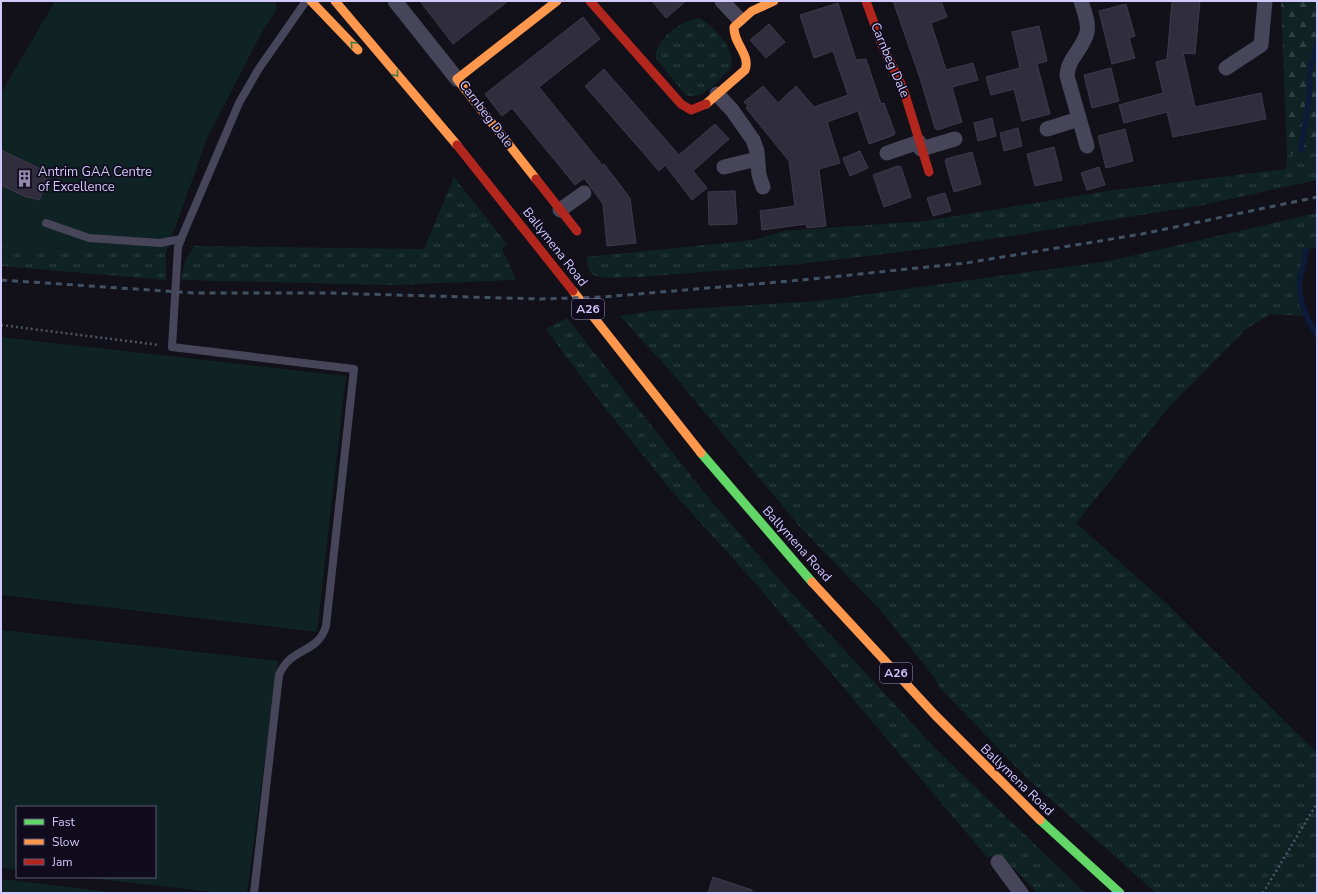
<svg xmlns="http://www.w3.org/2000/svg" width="1318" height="894" font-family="'Nunito Sans',sans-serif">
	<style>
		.grass { fill: url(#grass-tufts) }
		.forest { fill: url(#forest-firs) }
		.pitch { fill: #0f2325 }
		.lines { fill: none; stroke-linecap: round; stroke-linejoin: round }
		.stream { stroke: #0d1a39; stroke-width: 5.5 }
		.building { fill: #302d3c; stroke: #3e3a4e }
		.path { stroke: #4b5765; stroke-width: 2.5; stroke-dasharray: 2 3; stroke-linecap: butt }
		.lane { stroke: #47455a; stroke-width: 8 }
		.street { stroke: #47455a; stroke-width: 15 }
		.fast { stroke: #63d668; stroke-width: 9 }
		.slow { stroke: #ff974d; stroke-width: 9 }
		.jam { stroke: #b3261e; stroke-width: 9 }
		.rail { stroke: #405263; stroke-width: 3; stroke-dasharray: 6 5; stroke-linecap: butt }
		.oneway { stroke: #3e7b46 }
		.labels { text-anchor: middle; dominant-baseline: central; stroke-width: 3.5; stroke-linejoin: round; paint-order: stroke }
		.shield { fill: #100c1d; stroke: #9891ba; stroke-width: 1 }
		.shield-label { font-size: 12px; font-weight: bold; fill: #d2cafd }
		.street-label { font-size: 13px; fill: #d2cafd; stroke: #100c1d }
		.poi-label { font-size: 13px; fill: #d2cafd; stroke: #100c1d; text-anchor: start }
	</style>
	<defs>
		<pattern id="grass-tufts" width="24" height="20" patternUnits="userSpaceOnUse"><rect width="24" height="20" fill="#0f2325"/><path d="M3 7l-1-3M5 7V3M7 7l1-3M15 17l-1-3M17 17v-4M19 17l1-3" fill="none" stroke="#314246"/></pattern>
		<pattern id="forest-firs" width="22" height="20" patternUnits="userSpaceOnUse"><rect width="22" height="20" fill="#0f2325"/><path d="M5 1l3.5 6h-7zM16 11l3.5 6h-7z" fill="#314246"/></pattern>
	</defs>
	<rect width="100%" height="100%" fill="#121019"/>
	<g class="grass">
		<path d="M700,18C715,29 736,48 731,68C719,79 704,101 686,95L656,59C653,40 682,20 700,18Z"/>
		<polygon points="1317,146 1317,180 1198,206 941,247 800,264 641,277 606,278 595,276 590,272 586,257 754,240 784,231 925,221 1114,190 1286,169 1287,156 1301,149"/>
		<polygon points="454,177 507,244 502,249 516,280 392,285 181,280 185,261 194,246 424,249"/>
		<polygon points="1317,213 1317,247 1306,250 1300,280 1306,316 1270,314 1246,329 1169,407 1076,523 1167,604 1317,753 1317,893 1156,893 1029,780 940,688 935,678 883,613 801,528 671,372 620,316 653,311 818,301 1109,261"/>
		<polygon points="1,246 166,253 166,280 1,266"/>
		<polygon points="567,318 702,490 776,576 934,747 1085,893 1038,893 1000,855 987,857 755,583 671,490 601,403 546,329"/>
	</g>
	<polygon class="forest" points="1281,1 1317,1 1316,112 1317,146 1301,149 1287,156"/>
	<g class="pitch">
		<polygon points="55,1 275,1 277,9 262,32 208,136 166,253 1,246 1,93"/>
		<polygon points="1,337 346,376 317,632 1,595"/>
		<polygon points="1,630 278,661 247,893 221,893 80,877 155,877 155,807 17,807 17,870 1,868"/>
		<polygon points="1,879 120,893 1,893"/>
	</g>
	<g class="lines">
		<g class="stream">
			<polyline points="1301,149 1309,96 1310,69 1317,44"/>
			<path d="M1306,250C1306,260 1302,269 1300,278C1297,297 1307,320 1317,335"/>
		</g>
	</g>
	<g class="building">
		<polygon points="420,1 508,1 453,44"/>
		<polygon points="652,1 686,1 666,18"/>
		<polygon points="893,1 941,1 947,17 931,23 946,70 973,63 978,80 952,87 962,122 937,130 935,128 920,78"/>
		<polygon points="1172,1 1200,1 1195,54 1183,53 1195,107 1261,93 1266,119 1173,137 1167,112 1124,123 1119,105 1163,93 1156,62 1167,59"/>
		<polygon points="838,3 856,60 866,59 881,104 884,103 895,133 894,135 869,144 858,111 827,122 840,163 819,169 826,226 807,228 806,224 762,230 760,211 795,206 789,161 746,108 748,106 744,102 763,86 778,103 796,86 814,107 848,95 833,51 814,58 800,15"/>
		<polygon points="1126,4 1135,36 1129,38 1135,58 1112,64 1099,11"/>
		<polygon points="583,17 600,39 539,87 603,166 604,164 630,198 636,243 607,246 603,204 584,178 575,185 512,108 502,116 485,94"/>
		<polygon points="769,24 785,42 766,58 750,40"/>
		<polygon points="1039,26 1047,61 1037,64 1050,114 1022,121 1014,89 991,95 986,77 1020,68 1012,32"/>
		<polygon points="1111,68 1119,101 1092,108 1084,75"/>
		<polygon points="604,69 679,155 715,124 729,139 693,171 707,188 692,200 665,165 659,171 585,86"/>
		<polygon points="992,118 996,136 978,141 974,123"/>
		<polygon points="1018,128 1022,146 1004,151 1000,133"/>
		<polygon points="1125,129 1133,161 1106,168 1098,136"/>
		<polygon points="1054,147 1062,180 1035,186 1027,154"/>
		<polygon points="1,150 51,174 39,200 29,197 28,198 1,185"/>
		<polygon points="860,151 868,168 850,176 843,158"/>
		<polygon points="972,152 981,184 954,192 945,161 946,159"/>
		<polygon points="898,166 901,167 911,197 884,207 873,175"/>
		<polygon points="1099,167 1105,185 1087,190 1081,173"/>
		<polygon points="735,191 737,224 709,225 708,192"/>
		<polygon points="945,193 951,211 933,216 927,198"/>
		<polygon points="713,877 752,890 752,893 708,893"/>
	</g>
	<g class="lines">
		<g class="path">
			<polyline points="1,325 159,345"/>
			<polyline points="1263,893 1317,803"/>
		</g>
		<g class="lane">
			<polyline points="46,223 89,238 160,243 181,239"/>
			<path d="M254,893L279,675C290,647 318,654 326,626L354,369L172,347L178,247L181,239L239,103L258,70L306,1"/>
		</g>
		<g class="street">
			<polyline points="395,1 457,79"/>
			<polyline points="722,1 739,19"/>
			<path d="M1081,1C1084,11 1089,22 1087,32C1084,48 1067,59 1067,76L1087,146"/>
			<polyline points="1226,68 1261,45 1265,1"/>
			<polyline points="717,94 732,110 753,140 757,151 759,175 763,187"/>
			<polyline points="1047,129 1079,119"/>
			<polyline points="921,149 955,139"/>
			<polyline points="887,153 919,142"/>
			<polyline points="724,167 757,159"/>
			<polyline points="560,210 584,193"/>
			<polyline points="998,862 1021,893"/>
		</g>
		<g class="fast">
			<polyline points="701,453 812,582"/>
			<polyline points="1040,820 1120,893"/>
		</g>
		<g class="slow">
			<polyline points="311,1 358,50"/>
			<polyline points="335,1 457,145"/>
			<path d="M706,104L745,70C751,55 733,43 734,27L752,11L774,1"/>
			<polyline points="536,179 457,79 557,1"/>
			<polyline points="573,291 701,453"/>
			<polyline points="812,582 935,715 1040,820"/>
		</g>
		<g class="jam">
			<polyline points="590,1 681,104 691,110 706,104"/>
			<polyline points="866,1 882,45 903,88 929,172"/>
			<polyline points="457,145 573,291"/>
			<polyline points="536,179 577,231"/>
		</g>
		<polyline class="rail" points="1,280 194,293 327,293 540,299 603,297 802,280 966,263 1142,234 1317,197"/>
	</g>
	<defs><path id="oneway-chevron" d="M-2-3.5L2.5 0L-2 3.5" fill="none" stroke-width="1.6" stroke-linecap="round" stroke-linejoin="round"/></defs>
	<g class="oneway">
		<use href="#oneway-chevron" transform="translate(353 44) rotate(-134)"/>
		<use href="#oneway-chevron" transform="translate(396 74) rotate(50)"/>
	</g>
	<defs>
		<symbol id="building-bare" viewBox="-9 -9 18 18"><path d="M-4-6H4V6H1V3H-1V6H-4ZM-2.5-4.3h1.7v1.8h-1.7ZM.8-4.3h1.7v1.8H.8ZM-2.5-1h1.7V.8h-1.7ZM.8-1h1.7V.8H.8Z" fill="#8f89ad" stroke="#100c1d" stroke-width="2.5" paint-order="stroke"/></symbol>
	</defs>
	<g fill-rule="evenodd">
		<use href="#building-bare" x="12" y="166" width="25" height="25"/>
	</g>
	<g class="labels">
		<g class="shield">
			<rect x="572" y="299" width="32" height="20" rx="3"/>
			<rect x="880" y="663" width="32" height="20" rx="3"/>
		</g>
		<g class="shield-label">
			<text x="588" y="309">A26</text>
			<text x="896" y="673">A26</text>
		</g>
		<g class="street-label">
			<text transform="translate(890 60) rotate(67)">Carnbeg Dale</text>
			<text transform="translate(486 114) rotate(53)">Carnbeg Dale</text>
			<text transform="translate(555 247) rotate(52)">Ballymena Road</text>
			<text transform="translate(797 544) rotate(48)">Ballymena Road</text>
			<text transform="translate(1017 780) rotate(44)">Ballymena Road</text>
		</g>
		<g class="poi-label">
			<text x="38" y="172">Antrim GAA Centre<tspan x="38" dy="15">of Excellence</tspan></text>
		</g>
	</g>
	<rect width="1318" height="894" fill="none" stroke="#d2cafd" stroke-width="4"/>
	<rect x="16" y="806" width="140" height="72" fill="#100c1d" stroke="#5e5877"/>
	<rect x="24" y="819" width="20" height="6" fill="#63d668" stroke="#5e5877"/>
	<text x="52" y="826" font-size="12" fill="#d2cafd">Fast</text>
	<rect x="24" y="839" width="20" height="6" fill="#ff974d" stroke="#5e5877"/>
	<text x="52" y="846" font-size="12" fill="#d2cafd">Slow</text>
	<rect x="24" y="859" width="20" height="6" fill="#b3261e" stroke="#5e5877"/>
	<text x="52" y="866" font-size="12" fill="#d2cafd">Jam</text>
</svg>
